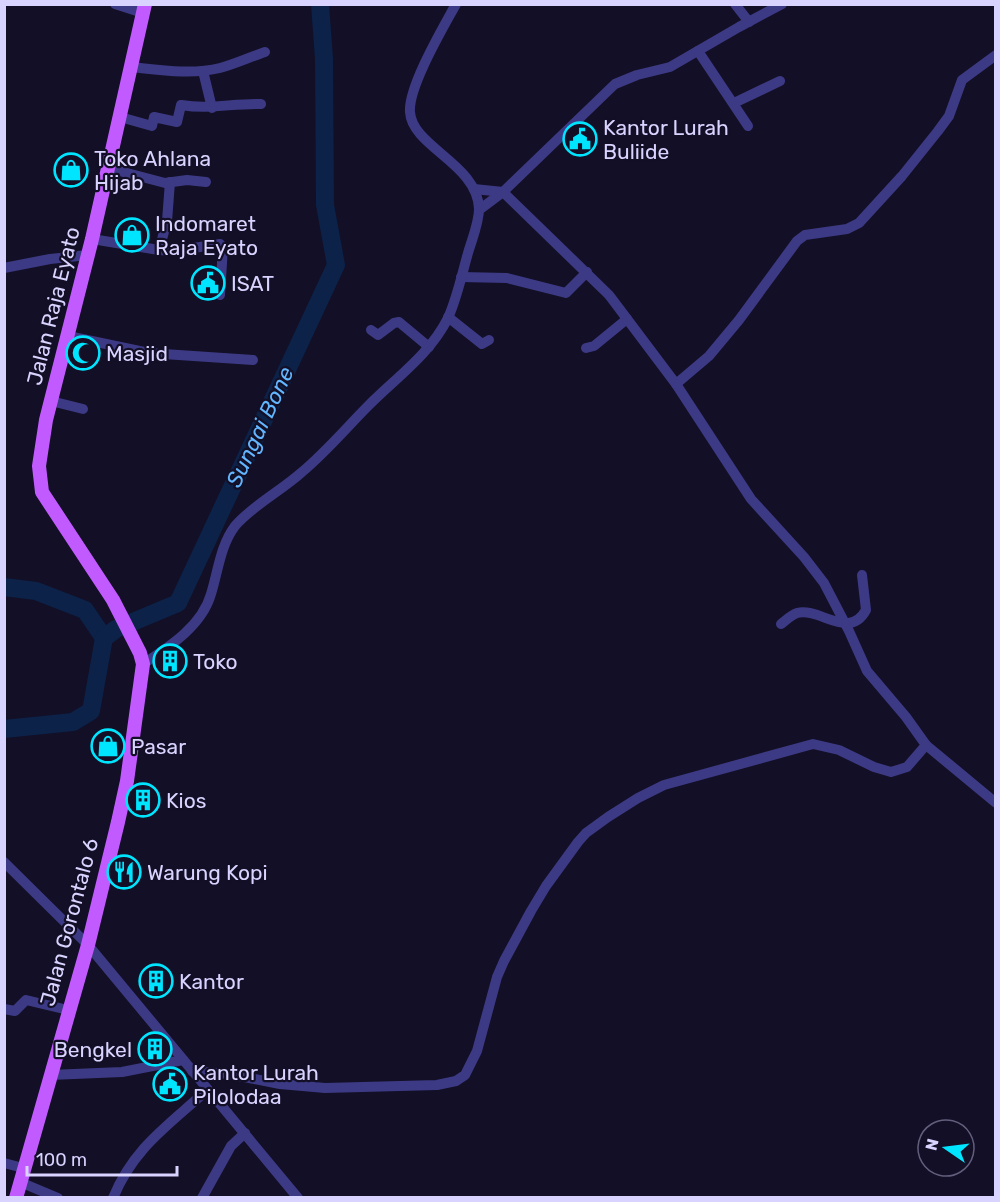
<svg xmlns="http://www.w3.org/2000/svg" width="1000" height="1202" font-family="Rubik,sans-serif">
	<style>
		.lines { fill: none; stroke-linecap: round; stroke-linejoin: round }
		.river { stroke: #0c2248; stroke-width: 18 }
		.minor { stroke: #3d3a85; stroke-width: 10 }
		.major { stroke: #c25bff; stroke-width: 14 }
		.labels { text-anchor: middle; dominant-baseline: central; stroke-width: 4.5; stroke-linejoin: round; paint-order: stroke }
		.poi-label { font-size: 21px; fill: #d9d4ff; stroke: #130f26; text-anchor: start }
		.street-label { font-size: 21px; fill: #d9d4ff; stroke: #130f26 }
		.water-label { font-size: 22px; font-style: italic; fill: #62b6ff; stroke: #130f26 }
	</style>
	<rect width="100%" height="100%" fill="#130f26"/>
	<g class="lines">
		<g class="river">
			<polyline points="4,587 36,591 85,610 104,638"/>
			<polyline points="4,729 73,722 91,711 104,638 116,629 178,603 336,265 325,205 324,59 320,4"/>
		</g>
		<g class="minor">
			<polyline points="115,4 143,13"/>
			<polyline points="735,4 749,22"/>
			<polyline points="698,51 748,126"/>
			<path d="M131,67C160,70 192,75 220,68C235,64 250,57 265,52"/>
			<polyline points="203,71 212,108"/>
			<polyline points="734,103 780,81"/>
			<path d="M120,117L152,126L154,117L177,122L181,105C211,110 232,103 261,104"/>
			<polyline points="108,168 165,183 187,180 206,182"/>
			<polyline points="479,210 503,192 615,84 637,75 670,67 739,27 782,4"/>
			<polyline points="92,239 159,250 173,251 220,244 223,247 220,295"/>
			<polyline points="159,250 167,221 170,182"/>
			<polyline points="4,268 50,259 88,255"/>
			<polyline points="461,277 507,278 566,293 587,272"/>
			<polyline points="448,317 482,344 489,340"/>
			<polyline points="371,330 378,335 394,323 399,322 429,347"/>
			<polyline points="68,336 149,353 253,360"/>
			<polyline points="586,348 594,346 627,319"/>
			<polyline points="676,384 709,356 739,320 797,241 805,235 847,229 859,223 902,176 938,131 949,116 962,80 996,55"/>
			<polyline points="51,401 83,409"/>
			<path d="M781,624C785,621 791,615 797,613C820,607 849,641 866,610L862,575"/>
			<path d="M143,664C169,647 202,626 211,594C218,572 220,546 235,526C253,505 281,491 302,472C326,452 347,427 369,405C397,377 430,354 448,318C457,298 462,274 468,253C472,239 479,223 479,209C478,164 412,147 410,112C408,87 443,28 456,4"/>
			<polyline points="926,745 996,803"/>
			<polyline points="4,862 88,945 298,1198"/>
			<polyline points="4,1009 15,1011 26,1000 68,1010"/>
			<polyline points="192,1071 229,1074 280,1084 325,1088 437,1085 456,1081 465,1075 477,1051 497,977 504,961 531,911 546,886 578,842 586,833 608,817 638,798 664,785 813,744 839,750 874,767 891,772 907,767 926,745 906,717 867,671 849,631 824,583 804,557 751,499 676,384 609,295 503,192 474,189"/>
			<polyline points="50,1075 122,1072 183,1060"/>
			<polyline points="4,1163 23,1168"/>
			<polyline points="20,1182 58,1198"/>
			<path d="M113,1198C134,1147 169,1125 207,1090"/>
			<polyline points="202,1198 231,1146 245,1133"/>
		</g>
		<polyline class="major" points="16,1198 88,945 118,822 127,781 143,664 140,653 113,600 42,492 39,466 46,420 92,239 145,4"/>
	</g>
	<defs>
		<symbol id="civic-ring" viewBox="-11 -11 22 22"><circle r="9.5" fill="#130f26" stroke="#00e5ff" stroke-width="1.5"/><path d="M-.6-6.5H3V-4.5H.6V-3L4-1V1h2V6H-6V1h2V-1L-.6-3ZM-1.2 2.5V6h2.4V2.5Z" fill="#00e5ff"/></symbol>
		<symbol id="shop-ring" viewBox="-11 -11 22 22"><circle r="9.5" fill="#130f26" stroke="#00e5ff" stroke-width="1.5"/><path d="M-5-2.5h2.3a2.7 3.5 0 0 1 5.4 0H5L5.5 6h-11ZM-1.5-2.5h3a1.5 2.3 0 0 0-3 0Z" fill="#00e5ff"/></symbol>
		<symbol id="mosque-ring" viewBox="-11 -11 22 22"><circle r="9.5" fill="#130f26" stroke="#00e5ff" stroke-width="1.5"/><path d="M3.5-4.9A6 6 0 1 0 3.5 4.9A5 5 0 1 1 3.5-4.9Z" fill="#00e5ff"/></symbol>
		<symbol id="building-ring" viewBox="-11 -11 22 22"><circle r="9.5" fill="#130f26" stroke="#00e5ff" stroke-width="1.5"/><path d="M-4-6H4V6H1V3H-1V6H-4ZM-2.5-4.3h1.7v1.8h-1.7ZM.8-4.3h1.7v1.8H.8ZM-2.5-1h1.7V.8h-1.7ZM.8-1h1.7V.8H.8Z" fill="#00e5ff"/></symbol>
		<symbol id="restaurant-ring" viewBox="-11 -11 22 22"><circle r="9.5" fill="#130f26" stroke="#00e5ff" stroke-width="1.5"/><path d="M-5-6h1v4h1v-4h1v4h1v-4h1v5L-1.5 .5V6h-2V.5L-5-1ZM5-6V6H3V1.5H1.5Q1.5-4 5-6Z" fill="#00e5ff"/></symbol>
	</defs>
	<g fill-rule="evenodd">
		<use href="#civic-ring" x="561" y="120" width="38" height="38"/>
		<use href="#shop-ring" x="52" y="151" width="38" height="38"/>
		<use href="#shop-ring" x="113" y="216" width="38" height="38"/>
		<use href="#civic-ring" x="189" y="264" width="38" height="38"/>
		<use href="#mosque-ring" x="64" y="334" width="38" height="38"/>
		<use href="#building-ring" x="151" y="642" width="38" height="38"/>
		<use href="#shop-ring" x="89" y="727" width="38" height="38"/>
		<use href="#building-ring" x="124" y="781" width="38" height="38"/>
		<use href="#restaurant-ring" x="105" y="853" width="38" height="38"/>
		<use href="#building-ring" x="137" y="962" width="38" height="38"/>
		<use href="#building-ring" x="136" y="1030" width="38" height="38"/>
		<use href="#civic-ring" x="151" y="1065" width="38" height="38"/>
	</g>
	<g class="labels">
		<g class="poi-label">
			<text x="603" y="127">Kantor Lurah<tspan x="603" dy="24">Buliide</tspan></text>
			<text x="94" y="158">Toko Ahlana<tspan x="94" dy="24">Hijab</tspan></text>
			<text x="155" y="223">Indomaret<tspan x="155" dy="24">Raja Eyato</tspan></text>
			<text x="231" y="283">ISAT</text>
			<text x="106" y="353">Masjid</text>
			<text x="193" y="661">Toko</text>
			<text x="131" y="746">Pasar</text>
			<text x="166" y="800">Kios</text>
			<text x="147" y="872">Warung Kopi</text>
			<text x="179" y="981">Kantor</text>
			<text x="132" y="1049" text-anchor="end">Bengkel</text>
			<text x="193" y="1072">Kantor Lurah<tspan x="193" dy="24">Pilolodaa</tspan></text>
		</g>
		<g class="street-label">
			<text transform="translate(53 306) rotate(-76)">Jalan Raja Eyato</text>
			<text transform="translate(69 922) rotate(-75)">Jalan Gorontalo 6</text>
		</g>
		<g class="water-label">
			<text transform="translate(260 427) rotate(-65)">Sungai Bone</text>
		</g>
	</g>
	<rect width="1000" height="1202" fill="none" stroke="#d9d4ff" stroke-width="12"/>
	<g transform="translate(946 1148) rotate(284)"><circle r="28" fill="#130f26" stroke="#625e7d" stroke-width="1.5"/>
	<path d="M0-4.5L10 22L0 15L-10 22Z" fill="#00e5ff"/>
	<text y="-9" font-size="16" font-weight="bold" text-anchor="middle" fill="#d9d4ff">N</text>
	</g>
	<path d="M27 1166v9h150v-9" fill="none" stroke="#d9d4ff" stroke-width="3"/>
	<text x="36" y="1166" font-size="18" fill="#d9d4ff" stroke="#130f26" stroke-width="4.5" paint-order="stroke">100 m</text>
</svg>
